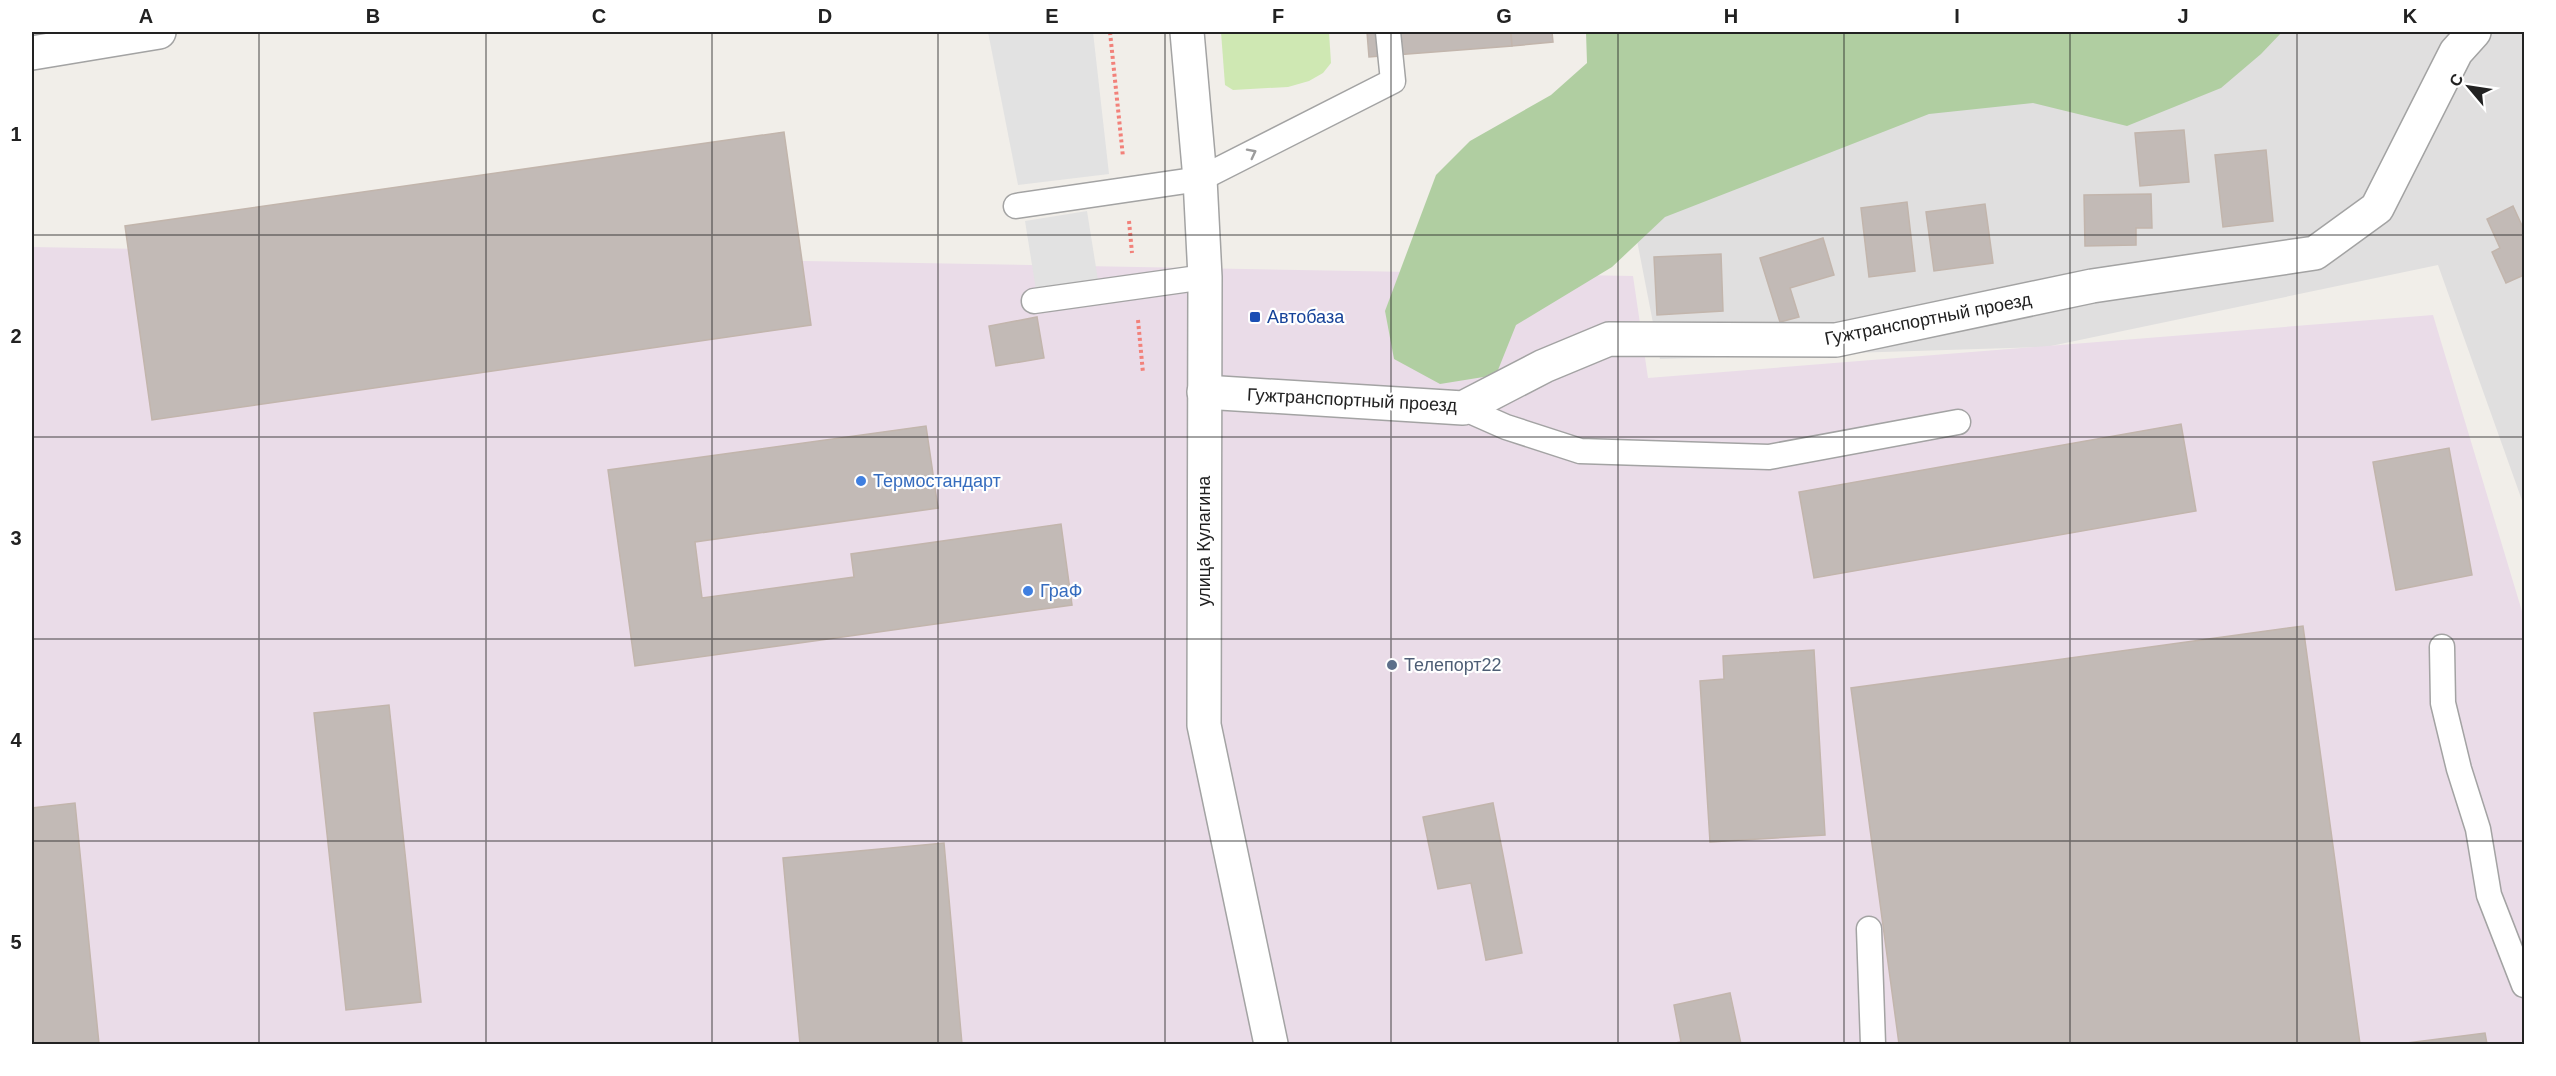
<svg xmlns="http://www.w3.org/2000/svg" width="2556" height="1076" font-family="Helvetica,sans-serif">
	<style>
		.residential { fill: #e0dfdf }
		.industrial { fill: #eadce8 }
		.grass { fill: #cfe8b3 }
		.forest { fill: #b0cea1 }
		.parking { fill: #e2e2e2 }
		.building { fill: #c2bab6; stroke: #c2b5ac; stroke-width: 1.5 }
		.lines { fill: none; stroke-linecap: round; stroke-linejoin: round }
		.service-casing { stroke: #a3a3a3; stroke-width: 27 }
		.minor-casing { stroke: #a3a3a3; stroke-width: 36 }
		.path { stroke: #f2817a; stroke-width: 4; stroke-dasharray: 3 3; stroke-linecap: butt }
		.service { stroke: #fff; stroke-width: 24 }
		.minor { stroke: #fff; stroke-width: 33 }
		.oneway { stroke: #9c9c9c }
		.grid { fill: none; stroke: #222; stroke-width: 1.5; stroke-opacity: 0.55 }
		.transit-dot { fill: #1a4fb4; stroke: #fff; stroke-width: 2 }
		.shop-dot { fill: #3f7fe0; stroke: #fff; stroke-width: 2 }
		.service-dot { fill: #5c6f8a; stroke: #fff; stroke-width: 2 }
		.labels { text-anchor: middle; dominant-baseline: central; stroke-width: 4.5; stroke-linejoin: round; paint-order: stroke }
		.transit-label { font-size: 18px; fill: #164399; stroke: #fff; text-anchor: start }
		.street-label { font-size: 18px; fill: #222; stroke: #fff }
		.shop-label { font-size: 18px; fill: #366cbe; stroke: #fff; text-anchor: start }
		.service-label { font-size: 18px; fill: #4e5e75; stroke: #fff; text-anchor: start }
		.neatline { fill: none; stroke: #222; stroke-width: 2 }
		.grid-label { font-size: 20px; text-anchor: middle; font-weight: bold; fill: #222 }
	</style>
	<rect width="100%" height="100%" fill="#f1eee9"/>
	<polygon class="residential" points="2196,32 2524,32 2524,506 2438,265 2046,347 1660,359 1634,225 1931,89"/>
	<polygon class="industrial" points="32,247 1633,276 1648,378 2433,315 2524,618 2524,1044 32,1044"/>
	<polygon class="grass" points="1221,32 1329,32 1331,63 1323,73 1309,81 1288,87 1233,90 1225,85"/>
	<polygon class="forest" points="1586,32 2282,32 2261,54 2221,88 2127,126 2033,103 1929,114 1665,217 1612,267 1516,325 1496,375 1440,384 1394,359 1385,311 1436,175 1470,141 1551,95 1587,63"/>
	<g class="parking">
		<polygon points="988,32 1093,32 1109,174 1018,185"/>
		<polygon points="1087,211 1098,280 1036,290 1025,221"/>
	</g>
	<g class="building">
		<polygon points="1367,32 1511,32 1512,46 1369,57"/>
		<polygon points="1511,32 1552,32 1553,42 1512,46"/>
		<polygon points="2184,130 2189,182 2140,186 2135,133"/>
		<polygon points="784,132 811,325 152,420 125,226"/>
		<polygon points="2266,150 2273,221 2223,227 2215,155"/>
		<polygon points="2151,194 2152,228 2136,228 2136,245 2085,246 2084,195"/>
		<polygon points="1907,202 1915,271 1869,277 1861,208"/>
		<polygon points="1985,204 1993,263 1934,271 1926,212"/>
		<polygon points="2513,206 2524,230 2524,275 2506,283 2492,252 2500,248 2487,219"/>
		<polygon points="1823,238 1834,275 1790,288 1799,317 1780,322 1760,258"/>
		<polygon points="1721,254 1723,311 1657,315 1654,257"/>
		<polygon points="1037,317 1044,358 996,366 989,326"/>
		<polygon points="2181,424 2196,511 1814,578 1799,492"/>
		<polygon points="926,426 938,508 695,542 702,598 854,577 851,554 1061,524 1072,605 635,666 608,470"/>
		<polygon points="2449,448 2472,575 2396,590 2373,462"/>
		<polygon points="2303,626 2360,1044 1899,1044 1851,688"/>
		<polygon points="1814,650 1825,835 1710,842 1700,681 1724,679 1723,656"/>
		<polygon points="389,705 421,1002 346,1010 314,713"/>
		<polygon points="75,803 99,1044 32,1044 32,808"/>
		<polygon points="1493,803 1522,953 1486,960 1471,883 1438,889 1423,817"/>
		<polygon points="944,843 962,1044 800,1044 783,858"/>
		<polygon points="1730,993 1741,1044 1669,1044 1681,1042 1674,1005"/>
		<polygon points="2485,1033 2487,1044 2399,1044"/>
	</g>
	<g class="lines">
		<defs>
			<g id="service">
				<polyline points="1016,206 1200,179 1393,81 1388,32"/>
				<polyline points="1034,301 1205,277"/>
				<polyline points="1463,408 1506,427 1580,451 1769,457 1958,422"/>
				<polyline points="2442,647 2443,703 2459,769 2478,829 2489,895 2524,985"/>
				<polyline points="1869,929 1873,1044"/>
			</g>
			<g id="minor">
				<polyline points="1187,32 1200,179 1205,277 1204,725 1271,1044"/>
				<polyline points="32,53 159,32"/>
				<polyline points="1204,392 1463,408 1544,366 1609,339 1836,340 2092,286 2315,253 2377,208 2456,52 2474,32"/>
			</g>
		</defs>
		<use href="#service" class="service-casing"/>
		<use href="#minor" class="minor-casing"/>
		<g class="path">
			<polyline points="1110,32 1123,157"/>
			<polyline points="1129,221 1132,253"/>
			<polyline points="1138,320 1143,373"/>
		</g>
		<use href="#service" class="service"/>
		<use href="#minor" class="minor"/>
	</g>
	<defs><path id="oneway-chevron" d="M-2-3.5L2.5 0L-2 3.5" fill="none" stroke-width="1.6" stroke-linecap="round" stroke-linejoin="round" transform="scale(1.5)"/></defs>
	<use class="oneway" href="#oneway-chevron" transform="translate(1252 153) rotate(-27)"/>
	<path class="grid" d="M259,32V1044M486,32V1044M712,32V1044M938,32V1044M1165,32V1044M1391,32V1044M1618,32V1044M1844,32V1044M2070,32V1044M2297,32V1044M32,235H2524M32,437H2524M32,639H2524M32,841H2524"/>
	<rect class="transit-dot" x="1249" y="311" width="12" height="12" rx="3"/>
	<g class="shop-dot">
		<circle cx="861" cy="481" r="6"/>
		<circle cx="1028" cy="591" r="6"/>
	</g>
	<circle class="service-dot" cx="1392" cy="665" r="6"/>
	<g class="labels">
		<g class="transit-label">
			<text x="1267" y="317">Автобаза</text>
		</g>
		<g class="street-label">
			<text transform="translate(1928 319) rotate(-11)">Гужтранспортный проезд</text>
			<text transform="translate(1352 400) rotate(3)">Гужтранспортный проезд</text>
			<text transform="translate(1204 541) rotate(-90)">улица Кулагина</text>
		</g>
		<g class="shop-label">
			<text x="873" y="481">Термостандарт</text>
			<text x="1040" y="591">ГраФ</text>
		</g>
		<g class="service-label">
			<text x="1404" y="665">Телепорт22</text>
		</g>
	</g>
	<rect width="2556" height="1076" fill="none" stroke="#ffffff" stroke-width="66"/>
	<g transform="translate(2469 87) rotate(299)" stroke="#ffffff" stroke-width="4.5" paint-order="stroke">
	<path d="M0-4.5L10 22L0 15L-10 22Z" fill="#222222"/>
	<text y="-9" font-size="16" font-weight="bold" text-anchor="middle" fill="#222222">С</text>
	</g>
	<rect x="33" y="33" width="2490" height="1010" class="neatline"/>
	<g class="grid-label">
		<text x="146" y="23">A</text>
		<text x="373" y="23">B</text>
		<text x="599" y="23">C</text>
		<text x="825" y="23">D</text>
		<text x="1052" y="23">E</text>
		<text x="1278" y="23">F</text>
		<text x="1504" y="23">G</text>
		<text x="1731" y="23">H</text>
		<text x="1957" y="23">I</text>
		<text x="2183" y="23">J</text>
		<text x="2410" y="23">K</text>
		<text x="16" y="141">1</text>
		<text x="16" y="343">2</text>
		<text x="16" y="545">3</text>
		<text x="16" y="747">4</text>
		<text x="16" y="949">5</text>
	</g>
</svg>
